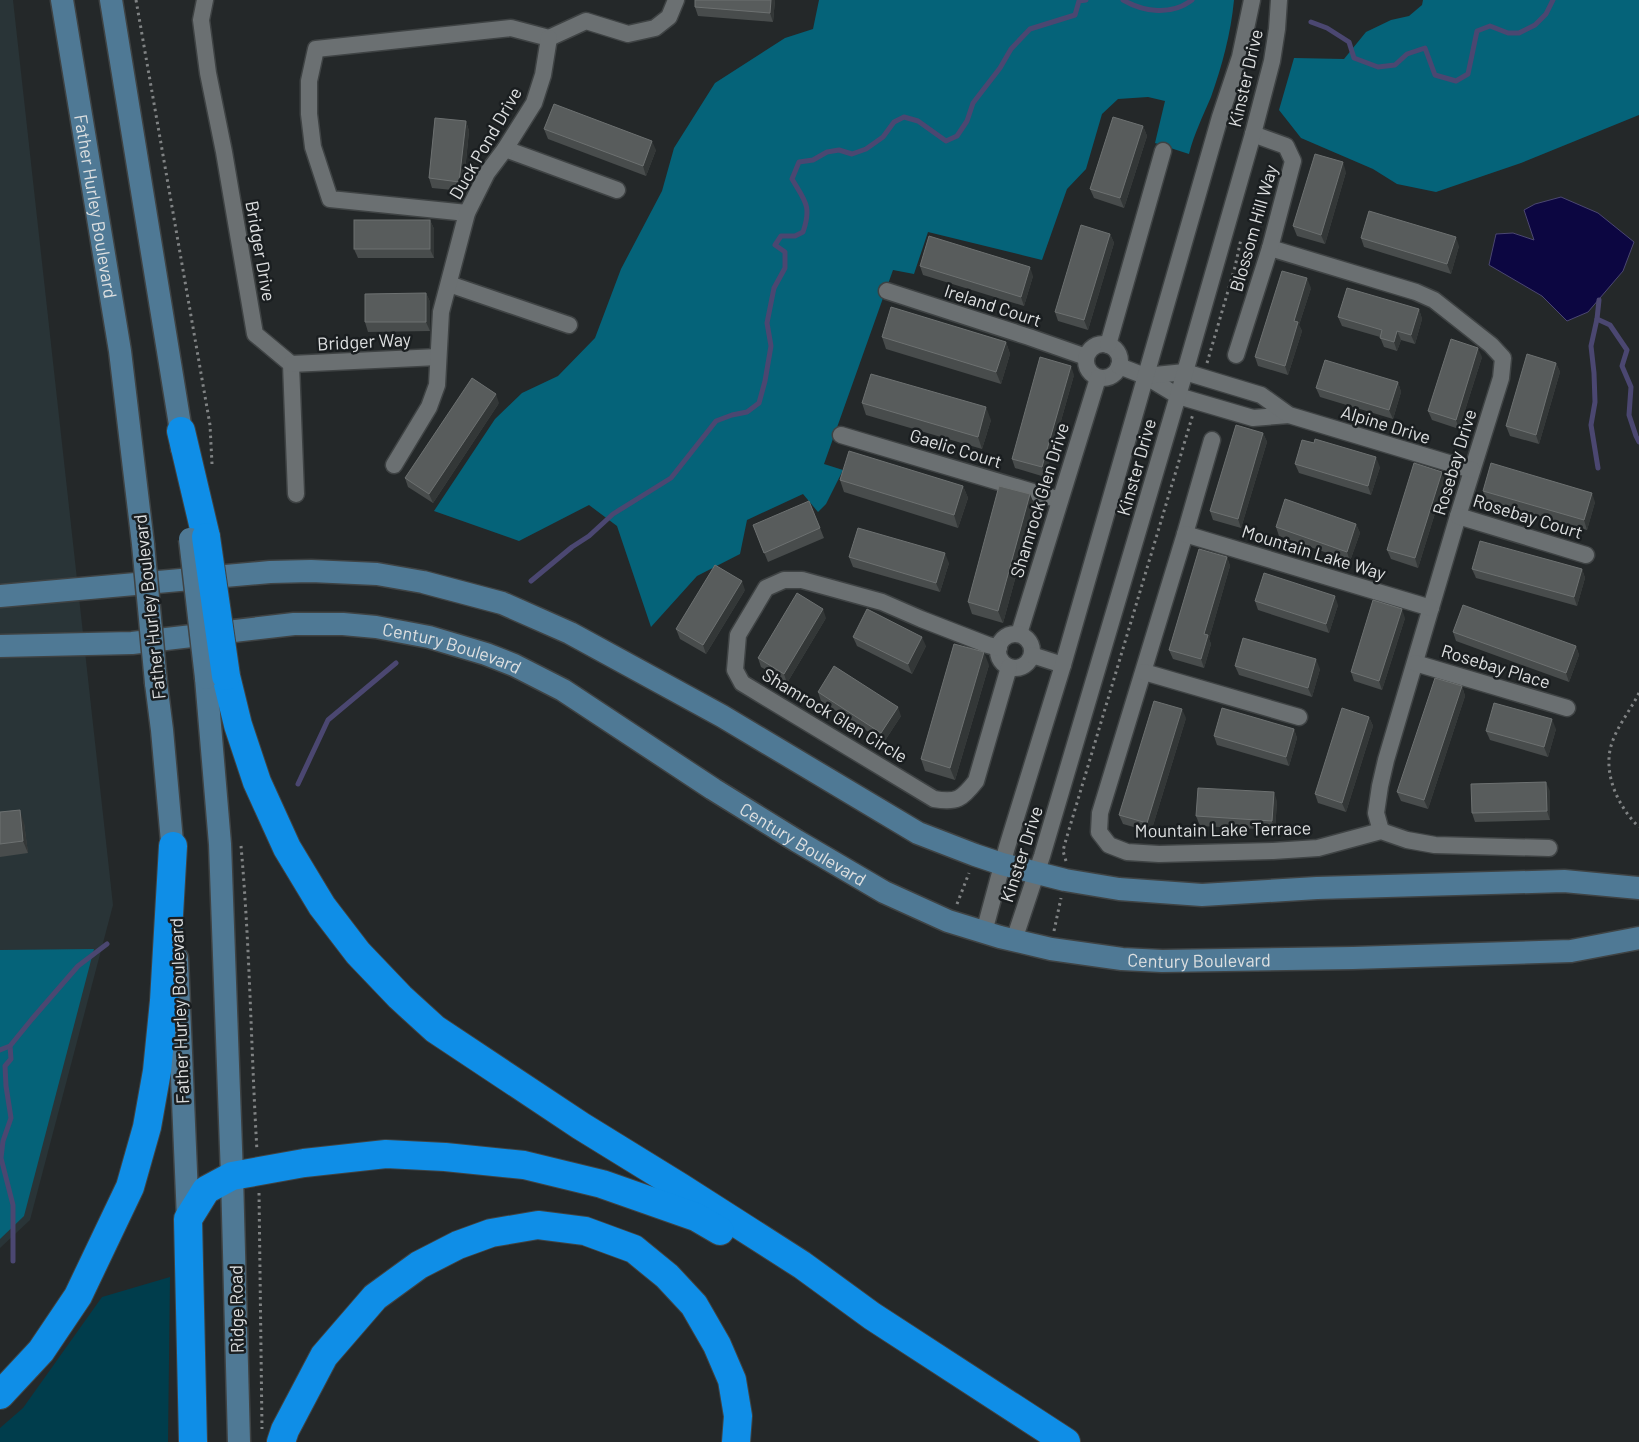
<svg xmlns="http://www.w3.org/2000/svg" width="1639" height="1442" font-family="Barlow,sans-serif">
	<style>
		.built { fill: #293437 }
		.green { fill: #003d4c }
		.forest { fill: #056379 }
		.water { fill: #0c0641; stroke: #4b4771 }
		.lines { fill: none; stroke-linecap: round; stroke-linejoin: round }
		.stream { stroke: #4b4771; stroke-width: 5 }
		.street-casing { stroke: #3f4344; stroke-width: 19 }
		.secondary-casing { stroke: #3f4344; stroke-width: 25 }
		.highway-casing { stroke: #3f4344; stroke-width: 30 }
		.path { stroke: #808384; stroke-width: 3; stroke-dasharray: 2.5 4; stroke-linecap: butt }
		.street { stroke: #6b7072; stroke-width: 16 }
		.secondary { stroke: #4f7995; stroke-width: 22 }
		.highway { stroke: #0f8ee7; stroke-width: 28 }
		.secondary-bridge-casing { stroke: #3f4344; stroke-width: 25; stroke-linecap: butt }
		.highway-bridge-casing { stroke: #3f4344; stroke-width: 30; stroke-linecap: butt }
		.secondary-bridge { stroke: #4f7995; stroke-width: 22 }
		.highway-bridge { stroke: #0f8ee7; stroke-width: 28 }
		.wall { fill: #484c4c }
		.shaded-wall { fill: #333737 }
		.building { fill: #585c5c; stroke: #6d7171 }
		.labels { text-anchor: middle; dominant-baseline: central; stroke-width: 5; stroke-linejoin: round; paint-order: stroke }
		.street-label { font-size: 18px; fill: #dee0e1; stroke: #1a1e20 }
	</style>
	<rect width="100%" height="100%" fill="#242829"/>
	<polygon class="built" points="0,0 13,0 113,905 30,1220 0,1248"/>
	<polygon class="green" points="170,1277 168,1442 0,1442 0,1428 23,1408 102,1297"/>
	<g class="forest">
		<path d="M819,0H1234C1231,33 1222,66 1211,97C1203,116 1194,134 1189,154L1155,143L1165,101L1148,97L1118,99L1102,114L1086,169L1067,189L1042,260L928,232L914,274L893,270L824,464L843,470L826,504L818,512L803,494L747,520L740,554L697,576L651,627L617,526L589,505L519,541L434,511L495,419L522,393L558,376L595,338L621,269L662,191L674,148L715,83L785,38L813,29Z"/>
		<polygon points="1423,0 1639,0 1639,115 1521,163 1436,192 1397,184 1373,169 1301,138 1279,110 1294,58 1344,59 1366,32 1391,20 1409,16 1422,5"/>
		<polygon points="94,949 24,1216 0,1239 0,950"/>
	</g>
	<polygon class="water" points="1561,197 1598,213 1634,242 1623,271 1588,312 1567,321 1542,296 1489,265 1496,234 1513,233 1534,240 1524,210 1535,204"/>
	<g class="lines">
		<g class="stream">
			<path d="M1123,0C1144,12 1171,16 1192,0"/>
			<polyline points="1311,22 1327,28 1349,42 1354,58 1378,67 1395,65 1407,54 1425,48 1435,75 1456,81 1468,74 1477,31 1490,26 1508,33 1519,33 1535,25 1546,14 1553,0"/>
			<polyline points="1597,319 1610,325 1627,350 1622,366 1631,387 1629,415 1636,436 1639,442"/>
			<polyline points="1598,468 1591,425 1595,402 1594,373 1591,346 1597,319 1599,300"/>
			<path d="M531,581L572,547L589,536L613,514L671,478L716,421L732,415L747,412L759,403L765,381L771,346L767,323L774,288L785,268V252L775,245L781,236H795L803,232C812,206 805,201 792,179L799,162L813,160L827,152L839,150L852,154L866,149L883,137L894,122L904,117L918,121L946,141L957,136L967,121L973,103L1000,68L1011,49L1030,29L1075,15L1079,1L1086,0"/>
			<polyline points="298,784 328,720 396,663"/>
			<polyline points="10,1046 11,1059 5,1066 6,1086 11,1118 3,1141 1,1158 13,1205 13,1261"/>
			<polyline points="0,1050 10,1046 32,1019 78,966 107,944"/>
		</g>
		<defs>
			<g id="street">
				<polyline points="205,0 201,20 208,73 224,152 255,334 291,364 296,494"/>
				<polyline points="505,149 617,190"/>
				<polyline points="467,213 330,199 313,147 309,114 309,81 316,49 511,28 549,38 586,21 628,34 655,28 669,17 676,0"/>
				<polyline points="1270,248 1416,292 1434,300 1491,345 1503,358 1501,378 1458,516 1386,760 1380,786 1376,813 1381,831"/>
				<polyline points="449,284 569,325"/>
				<polyline points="887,291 1029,337 1086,357"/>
				<circle cx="1103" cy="361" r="17"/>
				<polyline points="1108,345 1163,151"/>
				<polyline points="1236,355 1270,248 1293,161 1286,146 1253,134"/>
				<polyline points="291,364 438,357"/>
				<polyline points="1119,366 1145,376 1178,396 1253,418 1289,415"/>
				<polyline points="1145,376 1185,372 1261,395 1289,415 1472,470"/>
				<polyline points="841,435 1060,500"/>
				<polyline points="1212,440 1185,534 1100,813 1099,832 1109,845 1127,852 1159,854 1273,851 1318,848 1381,831 1407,840 1435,845 1549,848"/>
				<polyline points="394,465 429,407 437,385 441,312 467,213 487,173 505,149 534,103 543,75 549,38"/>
				<polyline points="1458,516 1586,555"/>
				<polyline points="1185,534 1431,608"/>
				<polyline points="1019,634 1098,378"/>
				<circle cx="1015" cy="651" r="17"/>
				<path d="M999,648L988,645L921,619L882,602L802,580H784L766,588L738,635L735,670L742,683L934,799C957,803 962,799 976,781L1009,667"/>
				<polyline points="1032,655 1063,665"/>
				<polyline points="1415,663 1567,708"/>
				<polyline points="1144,672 1299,717"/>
				<polyline points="984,932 1007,847 1063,665 1220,117 1240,57 1252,0"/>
				<polyline points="1014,940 1042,856 1185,372 1253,134 1272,61 1277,29 1279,0"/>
			</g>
			<g id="secondary">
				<path id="s1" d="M62,0L120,351L143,544"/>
				<polyline points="111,0 181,431 182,448"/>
				<polyline points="0,596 270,572 311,571 377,574 423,582 502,603 570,633 722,716 918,833 975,855 1002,864 1065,880 1119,889 1202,895 1317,888 1564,881 1639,888"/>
				<path id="s2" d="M0,646L132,643L294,624H343L376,627L429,637L486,654L514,665L563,690L713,789L797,841L884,892L948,921L1000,937L1051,949L1122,959L1162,961L1353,958L1571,951L1639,938"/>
				<polyline points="206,678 220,844 232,1176 239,1442"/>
				<polyline points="156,683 162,730 174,864"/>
				<polyline points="177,958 188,1219"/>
			</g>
			<g id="highway">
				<polyline points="181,431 206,537"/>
				<polyline points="226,676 238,725 257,782 287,848 322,906 358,953 400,997 435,1029 581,1126 680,1187 802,1265 872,1316 1066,1442"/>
				<polyline points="0,1395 41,1351 78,1296 130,1187 147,1127 157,1071 164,1001 173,846"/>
				<polyline points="193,1442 188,1219 206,1190 232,1176 304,1163 386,1154 445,1157 524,1165 602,1184 696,1217 720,1231"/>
				<polyline points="281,1442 285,1430 324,1356 375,1297 419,1265 458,1245 491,1233 538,1225 585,1231 634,1249 667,1276 694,1305 717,1345 732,1380 738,1416 736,1442"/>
			</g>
		</defs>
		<use href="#street" class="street-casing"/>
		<use href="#secondary" class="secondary-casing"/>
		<use href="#highway" class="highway-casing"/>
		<g class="path">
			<polyline points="136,0 210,425 212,464"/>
			<polyline points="1207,363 1235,267 1241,239"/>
			<path d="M1639,693C1631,709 1619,724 1613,740C1601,770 1617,806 1639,827"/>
			<path d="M241,846C250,947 251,1050 257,1151"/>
			<polyline points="1066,861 1063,851 1065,843 1193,414"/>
			<polyline points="957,904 969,873"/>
			<polyline points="1054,931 1061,898"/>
			<polyline points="259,1193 262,1429"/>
		</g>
		<use href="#street" class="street"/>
		<use href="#secondary" class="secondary"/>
		<use href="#highway" class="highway"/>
		<defs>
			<g id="secondary-bridge">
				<polyline points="190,539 206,678"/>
				<polyline points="143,544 156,683"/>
			</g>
			<polyline id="highway-bridge" points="206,537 226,676"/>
		</defs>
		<use href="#secondary-bridge" class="secondary-bridge-casing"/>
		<use href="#highway-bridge" class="highway-bridge-casing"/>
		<use href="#secondary-bridge" class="secondary-bridge"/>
		<use href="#highway-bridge" class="highway-bridge"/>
	</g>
	<g class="wall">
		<polygon points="695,0 775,0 773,22 698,16 695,7"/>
		<polygon points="466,121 469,131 463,191 432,188 429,178"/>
		<polygon points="1143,126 1147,136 1124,208 1094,198 1090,189"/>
		<polygon points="544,129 656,150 646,176 548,139"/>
		<polygon points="1346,172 1325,244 1297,236 1293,226"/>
		<polygon points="430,220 434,229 434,258 358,258 354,249"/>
		<polygon points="1110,234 1114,243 1088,330 1058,321 1055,312"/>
		<polygon points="1361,238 1459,246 1451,274 1364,247"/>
		<polygon points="920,266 1033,276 1024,306 923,275"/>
		<polygon points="1311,288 1299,325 1302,331 1288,375 1258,366 1255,357"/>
		<polygon points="426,293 430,302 430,331 368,332 365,322"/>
		<polygon points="1419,309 1422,319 1415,344 1401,340 1397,351 1384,347 1380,337 1342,326 1338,317"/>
		<polygon points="882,337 1006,342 1010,354 1001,384 886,349"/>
		<polygon points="1482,357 1459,429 1432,420 1428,411"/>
		<polygon points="1556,363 1560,372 1539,444 1510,436 1506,426"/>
		<polygon points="1074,375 1045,477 1015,468 1012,459"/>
		<polygon points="1398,382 1401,392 1393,419 1320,397 1316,388"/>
		<polygon points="499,403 433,503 408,487 405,478"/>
		<polygon points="862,403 991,420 982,449 866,415"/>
		<polygon points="1263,433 1267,442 1241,528 1213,520 1210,511"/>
		<polygon points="1295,464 1380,467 1371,495 1299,473"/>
		<polygon points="840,480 963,486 968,498 958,528 844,492"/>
		<polygon points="1445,481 1418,568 1391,559 1387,550"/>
		<polygon points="1483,491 1595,502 1587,530 1486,500"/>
		<polygon points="1035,506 1003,623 972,614 968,602"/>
		<polygon points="1356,524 1360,533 1350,561 1279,536 1276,527"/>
		<polygon points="753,525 820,528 824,538 768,562"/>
		<polygon points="849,557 949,563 940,592 853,567"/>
		<polygon points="1227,557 1230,566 1209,639 1211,644 1204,668 1173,659 1169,650"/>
		<polygon points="1472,569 1582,569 1585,578 1577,606 1476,578"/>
		<polygon points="745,590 706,654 680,639 676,629"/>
		<polygon points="1255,601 1338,605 1329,633 1258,610"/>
		<polygon points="826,618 787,683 761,667 758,658"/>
		<polygon points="1405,618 1382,690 1354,681 1351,672"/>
		<polygon points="1453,632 1576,646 1579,655 1569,682 1456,641"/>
		<polygon points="853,637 926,646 912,674 857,646"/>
		<polygon points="989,665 955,780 925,771 921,759"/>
		<polygon points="1235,666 1320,669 1312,697 1239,675"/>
		<polygon points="1462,686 1465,696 1428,809 1401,801 1397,792"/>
		<polygon points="818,692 901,716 884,742 821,701"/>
		<polygon points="1369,717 1373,726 1346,812 1318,803 1315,794"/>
		<polygon points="1186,718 1151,832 1123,824 1119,815"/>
		<polygon points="1294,729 1297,738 1289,766 1217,745 1214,736"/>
		<polygon points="1556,729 1548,757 1490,740 1486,731"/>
		<polygon points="1550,791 1550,820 1475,822 1472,813"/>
		<polygon points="1277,801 1275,830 1200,826 1196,816"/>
		<polygon points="0,812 24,823 28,853 0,857"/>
	</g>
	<g class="shaded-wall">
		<polygon points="771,0 775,0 773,22 770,13"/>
		<polygon points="466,121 469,131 463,191 459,182"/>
		<polygon points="1143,126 1147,136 1124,208 1120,198"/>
		<polygon points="652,141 656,150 646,176 643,166"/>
		<polygon points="1343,162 1346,172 1325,244 1321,235"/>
		<polygon points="430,220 434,229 434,258 430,249"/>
		<polygon points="1110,234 1114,243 1088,330 1084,320"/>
		<polygon points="1456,237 1459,246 1451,274 1447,264"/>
		<polygon points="1030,267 1033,276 1024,306 1021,297"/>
		<polygon points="1307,278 1311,288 1299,325 1302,331 1288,375 1285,366 1294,321"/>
		<polygon points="426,293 430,302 430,331 426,322"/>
		<polygon points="1419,309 1422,319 1415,344 1411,335"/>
		<polygon points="1397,331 1401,340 1397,351 1394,342"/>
		<polygon points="1006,342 1010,354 1001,384 996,372"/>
		<polygon points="1478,348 1482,357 1459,429 1456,420"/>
		<polygon points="1556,363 1560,372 1539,444 1536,435"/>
		<polygon points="1071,366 1074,375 1045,477 1042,467"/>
		<polygon points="1398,382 1401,392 1393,419 1389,410"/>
		<polygon points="496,394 499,403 433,503 429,494"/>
		<polygon points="986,407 991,420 982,449 978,437"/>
		<polygon points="1263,433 1267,442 1241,528 1238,519"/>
		<polygon points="1376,457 1380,467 1371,495 1368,486"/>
		<polygon points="1442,472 1445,481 1418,568 1415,558"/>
		<polygon points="963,486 968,498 958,528 954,515"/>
		<polygon points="1592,493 1595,502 1587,530 1584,520"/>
		<polygon points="1030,494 1035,506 1003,623 998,611"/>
		<polygon points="1356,524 1360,533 1350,561 1347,552"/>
		<polygon points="945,553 949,563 940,592 936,583"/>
		<polygon points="1227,557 1230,566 1209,639 1211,644 1204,668 1201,659 1204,634"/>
		<polygon points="1582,569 1585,578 1577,606 1574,597"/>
		<polygon points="742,581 745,590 706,654 703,645"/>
		<polygon points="1335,596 1338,605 1329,633 1326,624"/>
		<polygon points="823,609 826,618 787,683 784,674"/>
		<polygon points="1402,609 1405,618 1382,690 1379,681"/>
		<polygon points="922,637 926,646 912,674 908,664"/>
		<polygon points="1576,646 1579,655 1569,682 1566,673"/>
		<polygon points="984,652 989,665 955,780 950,768"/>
		<polygon points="1316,659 1320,669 1312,697 1308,688"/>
		<polygon points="1462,686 1465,696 1428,809 1424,800"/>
		<polygon points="898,707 901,716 884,742 881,733"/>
		<polygon points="1182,709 1186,718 1151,832 1147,823"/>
		<polygon points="1369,717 1373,726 1346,812 1342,803"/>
		<polygon points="1552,719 1556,729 1548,757 1544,747"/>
		<polygon points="1294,729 1297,738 1289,766 1286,757"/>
		<polygon points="1546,782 1550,791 1550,820 1547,811"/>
		<polygon points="1274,792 1277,801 1275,830 1272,821"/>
		<polygon points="20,810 24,823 28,853 23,841"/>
	</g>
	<g class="building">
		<polygon points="695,0 771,0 770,13 695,7"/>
		<polygon points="554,104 652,141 643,166 544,129"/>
		<polygon points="1113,117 1143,126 1120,198 1090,189"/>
		<polygon points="435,118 466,121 459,182 429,178"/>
		<polygon points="1315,154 1343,162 1321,235 1293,226"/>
		<polygon points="1369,211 1456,237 1447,264 1361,238"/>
		<rect x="354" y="220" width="76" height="29"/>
		<polygon points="1081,225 1110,234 1084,320 1055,312"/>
		<polygon points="929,236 1030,267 1021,297 920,266"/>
		<polygon points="1282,271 1307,278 1294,321 1298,322 1285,366 1255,357"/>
		<polygon points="1347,288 1419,309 1411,335 1397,331 1394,342 1380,338 1382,330 1338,317"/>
		<polygon points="426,293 426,322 365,322 365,294"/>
		<polygon points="891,307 1006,342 996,372 882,337"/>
		<polygon points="1451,339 1478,348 1456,420 1428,411"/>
		<polygon points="1527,354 1556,363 1536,435 1506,426"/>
		<polygon points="1040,357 1071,366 1042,467 1012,459"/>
		<polygon points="1325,360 1398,382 1389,410 1316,388"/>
		<polygon points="871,374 986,407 978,437 862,403"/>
		<polygon points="472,378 496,394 429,494 405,478"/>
		<polygon points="1236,425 1263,433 1238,519 1210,511"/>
		<polygon points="1315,439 1376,457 1368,486 1295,464 1302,440 1314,443"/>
		<polygon points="849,451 963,486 954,515 840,480"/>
		<polygon points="1414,463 1442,472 1415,558 1387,550"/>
		<polygon points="1491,463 1592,493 1584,520 1483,491"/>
		<polygon points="999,486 1030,494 998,611 968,602"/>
		<polygon points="1285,499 1356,524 1347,552 1276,527"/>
		<polygon points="809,501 820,528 764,553 753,525"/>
		<polygon points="858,528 945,553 936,583 849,557"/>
		<polygon points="1480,541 1582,569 1574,597 1472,569"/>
		<polygon points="1199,549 1227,557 1204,634 1208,635 1201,659 1169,650"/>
		<polygon points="715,565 742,581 703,645 676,629"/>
		<polygon points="1264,573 1335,596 1326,624 1255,601"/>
		<polygon points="797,593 823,609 784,674 758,658"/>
		<polygon points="1373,600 1402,609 1379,681 1351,672"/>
		<polygon points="1463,605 1576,646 1566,673 1453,632"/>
		<polygon points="867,609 922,637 908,664 853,637"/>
		<polygon points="1243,638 1316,659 1308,688 1235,666"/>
		<polygon points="954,644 984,652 950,768 921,759"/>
		<polygon points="834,666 898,707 881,733 818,692"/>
		<polygon points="1435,678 1462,686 1424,800 1397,792"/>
		<polygon points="1154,701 1182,709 1147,823 1119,815"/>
		<polygon points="1494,703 1552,719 1544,747 1486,731"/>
		<polygon points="1222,708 1294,729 1286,757 1214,736"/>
		<polygon points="1342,708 1369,717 1342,803 1315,794"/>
		<polygon points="1546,782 1547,811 1472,813 1471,784"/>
		<polygon points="1198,788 1274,792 1272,821 1196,816"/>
		<polygon points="20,810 23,841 0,844 0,812"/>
	</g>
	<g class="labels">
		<g class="street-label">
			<text transform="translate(1245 78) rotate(-77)">Kinster Drive</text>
			<text transform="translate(485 143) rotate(-60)">Duck Pond Drive</text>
			<text stroke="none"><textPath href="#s1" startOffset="209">Father Hurley Boulevard</textPath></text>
			<text transform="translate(1253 228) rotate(-74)">Blossom Hill Way</text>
			<text transform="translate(261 251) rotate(80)">Bridger Drive</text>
			<text transform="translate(993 305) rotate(18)">Ireland Court</text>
			<text transform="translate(364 341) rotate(-3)">Bridger Way</text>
			<text transform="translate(1386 424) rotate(17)">Alpine Drive</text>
			<text transform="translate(956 448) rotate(17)">Gaelic Court</text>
			<text transform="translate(1454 462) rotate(-73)">Rosebay Drive</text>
			<text transform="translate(1136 467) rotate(-74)">Kinster Drive</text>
			<text transform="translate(1039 500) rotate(-73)">Shamrock Glen Drive</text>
			<text transform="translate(1528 516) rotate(17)">Rosebay Court</text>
			<text transform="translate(1314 552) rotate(17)">Mountain Lake Way</text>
			<text transform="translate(149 607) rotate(-96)">Father Hurley Boulevard</text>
			<text stroke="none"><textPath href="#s2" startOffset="456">Century Boulevard</textPath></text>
			<text transform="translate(1496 666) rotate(17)">Rosebay Place</text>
			<text transform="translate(835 715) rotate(31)">Shamrock Glen Circle</text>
			<text transform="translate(1223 829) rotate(-1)">Mountain Lake Terrace</text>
			<text stroke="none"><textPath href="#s2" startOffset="861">Century Boulevard</textPath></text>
			<text transform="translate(1021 854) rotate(-72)">Kinster Drive</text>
			<text stroke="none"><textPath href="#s2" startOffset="1281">Century Boulevard</textPath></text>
			<text transform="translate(179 1011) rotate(-92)">Father Hurley Boulevard</text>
			<text transform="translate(236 1309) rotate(-91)">Ridge Road</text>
		</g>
	</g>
</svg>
